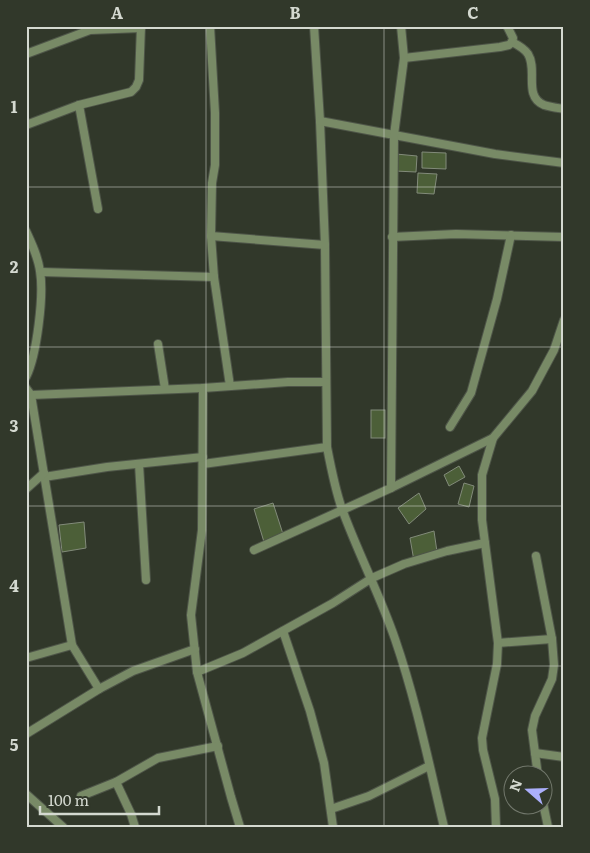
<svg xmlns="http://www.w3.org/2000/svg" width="590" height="853" font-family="Literata,serif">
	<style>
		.building { fill: #4c5f38; stroke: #828b7a }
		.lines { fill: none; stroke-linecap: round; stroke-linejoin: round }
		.minor-casing { stroke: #4e5548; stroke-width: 10 }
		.minor { stroke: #788a66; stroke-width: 8 }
		.grid { fill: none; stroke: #d4d9d0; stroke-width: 1; stroke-opacity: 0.55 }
		.neatline { fill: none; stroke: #d4d9d0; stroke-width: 2 }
		.grid-label { font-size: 16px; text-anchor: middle; font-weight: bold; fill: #d4d9d0 }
	</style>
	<rect width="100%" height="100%" fill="#31382a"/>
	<g class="building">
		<polygon points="422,152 446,153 446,169 422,168"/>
		<polygon points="396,154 417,156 416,172 395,171"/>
		<polygon points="418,173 437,174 434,194 417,193"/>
		<rect x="371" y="410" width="14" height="28"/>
		<polygon points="459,466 465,477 449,486 444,475"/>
		<polygon points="464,483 474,486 469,507 458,504"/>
		<polygon points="419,493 426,509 409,524 398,508"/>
		<polygon points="273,503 283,534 264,542 254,509"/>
		<polygon points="84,522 86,548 62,552 59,525"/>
		<polygon points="434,531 437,552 414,561 410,538"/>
	</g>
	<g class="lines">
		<defs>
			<g id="minor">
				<polyline points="210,26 215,113 215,165 212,183 211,236 214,277 230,386"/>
				<path d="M314,26L320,121L325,245L327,447C331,468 335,489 342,509C358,553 380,595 395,639C416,700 429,764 444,827"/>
				<polyline points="507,26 513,38 512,42"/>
				<path d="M512,42C518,45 524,48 528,54C538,70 523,96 544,105C550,107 558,108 564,109"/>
				<polyline points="26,54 90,30 141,28"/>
				<polyline points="404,58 500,47 509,45 512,42"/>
				<polyline points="79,105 98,209"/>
				<polyline points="320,121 495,154 564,163"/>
				<polyline points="26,125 79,105 131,92 136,87 139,80 141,26"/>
				<path d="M26,231C32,244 38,257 40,271C44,295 37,355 26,377"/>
				<polyline points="211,236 325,245"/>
				<polyline points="392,237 456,234 564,237"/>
				<polyline points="41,272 214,277"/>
				<polyline points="158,344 165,389"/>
				<polyline points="26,388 31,395 203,388 288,382 326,382"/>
				<polyline points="203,388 202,530 191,615 197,672 231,797 240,827"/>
				<polyline points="26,394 31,395 72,645 99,689"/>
				<polyline points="450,427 471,393 497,299 511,235"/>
				<polyline points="139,464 146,580"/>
				<polyline points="203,464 327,447"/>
				<polyline points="44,477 107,467 203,457"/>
				<polyline points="391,488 394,135 404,58 401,26"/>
				<polyline points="26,489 44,473"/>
				<polyline points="254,550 391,488 493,438"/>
				<polyline points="536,556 552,639 554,665 552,679 535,716 532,730 538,776"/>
				<polyline points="283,631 310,711 324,763 333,827"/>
				<polyline points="498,643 552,639"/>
				<polyline points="26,658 72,645"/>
				<polyline points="197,672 243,653 333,603 372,578 404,564 447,551 485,543"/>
				<polyline points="26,734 99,689 133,671 195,649"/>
				<polyline points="535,753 564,757"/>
				<polyline points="116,782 131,814 135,827"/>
				<polyline points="26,794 63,827"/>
				<polyline points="81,796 116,782 158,758 218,746"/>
				<polyline points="542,798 548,827"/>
				<polyline points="331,809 369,796 429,766"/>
				<polyline points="496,827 495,799 483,750 482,738 497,664 498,643 482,520 482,475 493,438 532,391 554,350 564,320"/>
			</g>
		</defs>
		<use href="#minor" class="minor-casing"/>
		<use href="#minor" class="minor"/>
	</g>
	<path class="grid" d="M206,26V827M384,26V827M26,187H564M26,347H564M26,506H564M26,666H564"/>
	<rect width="590" height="853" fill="none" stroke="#31382a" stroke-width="55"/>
	<g transform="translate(528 790) rotate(290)"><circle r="24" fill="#31382a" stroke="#72786c"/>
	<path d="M0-4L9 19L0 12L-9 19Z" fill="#abaffb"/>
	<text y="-8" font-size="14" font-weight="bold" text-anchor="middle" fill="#d4d9d0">N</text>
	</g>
	<path d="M40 806v8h119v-8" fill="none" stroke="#d4d9d0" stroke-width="2.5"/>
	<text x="48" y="806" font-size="15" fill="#d4d9d0" stroke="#31382a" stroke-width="4" paint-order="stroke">100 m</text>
	<rect x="28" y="28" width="534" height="798" class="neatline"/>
	<g class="grid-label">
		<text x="117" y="19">A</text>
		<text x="295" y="19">B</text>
		<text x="473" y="19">C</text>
		<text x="14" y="113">1</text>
		<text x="14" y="273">2</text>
		<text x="14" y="432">3</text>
		<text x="14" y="592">4</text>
		<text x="14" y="751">5</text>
	</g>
</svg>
